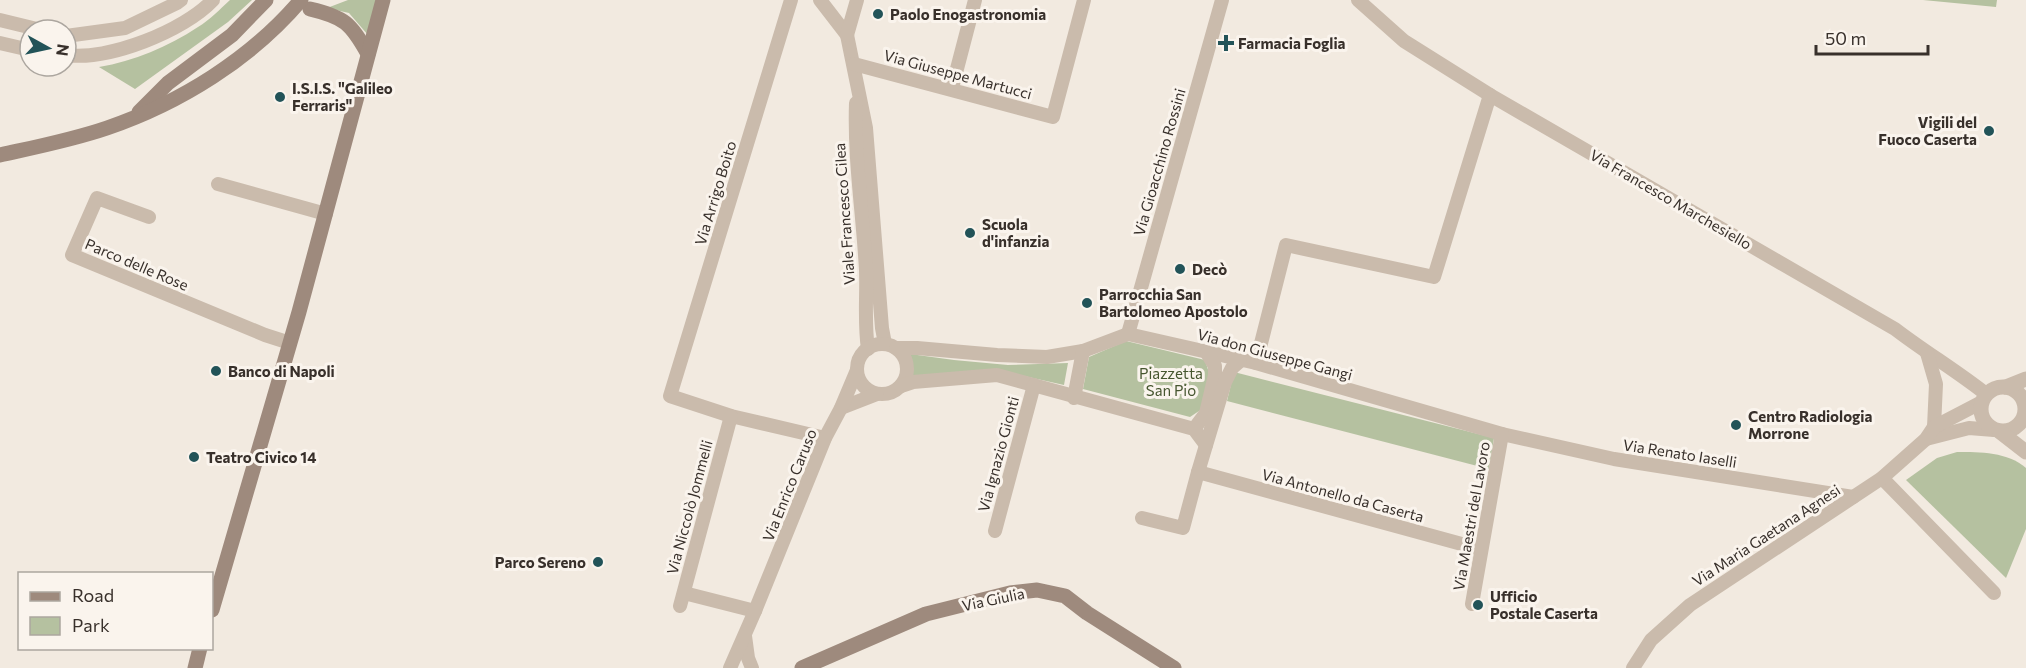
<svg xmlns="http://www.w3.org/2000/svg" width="2026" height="668" font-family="Commissioner,sans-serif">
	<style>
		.green { fill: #b5c1a0 }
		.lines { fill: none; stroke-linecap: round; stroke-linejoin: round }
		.minor { stroke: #cabbac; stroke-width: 14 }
		.tertiary { stroke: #cabbac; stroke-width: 15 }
		.secondary { stroke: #9e8a7d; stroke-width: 15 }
		.poi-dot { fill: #225358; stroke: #faf4ed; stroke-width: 2 }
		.labels { text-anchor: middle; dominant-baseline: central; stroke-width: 6; stroke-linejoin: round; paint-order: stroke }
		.poi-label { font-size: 15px; font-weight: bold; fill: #38302b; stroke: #faf4ed; text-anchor: start }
		.street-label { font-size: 15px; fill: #38302b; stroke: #faf4ed }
		.park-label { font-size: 15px; fill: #46562f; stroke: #faf4ed }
	</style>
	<rect width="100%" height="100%" fill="#f2eae0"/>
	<g class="green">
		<path d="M230,0H252L228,22L135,89L99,67C134,61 168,47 198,27C210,20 220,9 230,0Z"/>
		<polygon points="348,0 376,0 368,35 349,13 327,8"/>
		<polygon points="1923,0 1997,0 1996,7"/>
		<polygon points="1126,341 1205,360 1210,376 1202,409 1190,417 1083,389 1089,357"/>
		<polygon points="910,354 954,360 1008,365 1068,363 1064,385 997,370 911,376 912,362"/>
		<polygon points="1234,372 1494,438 1489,469 1227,401"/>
		<path d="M1957,452C1980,452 2008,452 2026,468V529L2006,578L1906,480L1937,458Z"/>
	</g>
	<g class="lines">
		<g class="minor">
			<polyline points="791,0 670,396 731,416 825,438"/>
			<polyline points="820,0 847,35 866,128 882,328 885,344"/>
			<path d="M1358,0L1404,41L1490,95L1895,329C1925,352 1957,371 1986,394"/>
			<polyline points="0,20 41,30"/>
			<polyline points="847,35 857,0"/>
			<polyline points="66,36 125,28 177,3 181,0"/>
			<polyline points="0,43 30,50"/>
			<path d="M66,55C108,61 184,31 213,0"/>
			<polyline points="854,64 1053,117 1084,0"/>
			<polyline points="952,88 975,0"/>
			<path d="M856,103C854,159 863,214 866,270C867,296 864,323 868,349"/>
			<polyline points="218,184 326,214"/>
			<polyline points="149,217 97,198 72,255 265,335 290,343"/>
			<polyline points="1128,334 1222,0"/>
			<circle cx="882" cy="369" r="25"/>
			<polyline points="896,348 917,348 997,355 1047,357 1083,351 1128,334 1256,363 1502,434 1614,459 1853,497"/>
			<polyline points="1927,353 1936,384 1934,427"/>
			<polyline points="1256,363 1286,245 1434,277 1490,95"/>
			<polyline points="901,386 913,382 997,375 1194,429 1206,445"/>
			<polyline points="1074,398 1083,351"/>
			<polyline points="841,408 877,394"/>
			<polyline points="1194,429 1206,413 1215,375 1215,366 1207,353"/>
			<polyline points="1926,439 1969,428 1994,430"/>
			<polyline points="1198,472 1480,549"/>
			<polyline points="1882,478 1994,593"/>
			<polyline points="1142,518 1183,528 1198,472 1225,382 1232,368 1240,361"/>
			<polyline points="995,531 1034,385"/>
			<polyline points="684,593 755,611"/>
			<polyline points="1472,604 1502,434"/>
			<polyline points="680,606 731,416"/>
			<polyline points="745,636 748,658 752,668"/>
			<polyline points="730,668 755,611 825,438 841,408 857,370"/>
			<polyline points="1633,668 1651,640 1690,605 1882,478 1926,439 1934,427 1982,402"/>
		</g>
		<g class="tertiary">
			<circle cx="2003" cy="409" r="22"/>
			<polyline points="2006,387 2026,379"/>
			<polyline points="1999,431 2026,452"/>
		</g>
		<g class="secondary">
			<path d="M310,9C344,17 351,23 368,54"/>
			<polyline points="139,112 168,83 232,35 266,0"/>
			<path d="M0,155C36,147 72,140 107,128C180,103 251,59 301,0"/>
			<polyline points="212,610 299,312 383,0"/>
			<polyline points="195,668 200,648"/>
			<polyline points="802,668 926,614 1010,593 1037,590 1065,596 1087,613 1174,668"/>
		</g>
	</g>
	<g class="poi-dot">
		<circle cx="878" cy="14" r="6"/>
		<path d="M1223 34h6v6h6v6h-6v6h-6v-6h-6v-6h6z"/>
		<circle cx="280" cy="97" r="6"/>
		<circle cx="1989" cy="131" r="6"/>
		<circle cx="970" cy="233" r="6"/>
		<circle cx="1180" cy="269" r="6"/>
		<circle cx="1087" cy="303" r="6"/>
		<circle cx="216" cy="371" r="6"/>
		<circle cx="1736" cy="425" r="6"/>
		<circle cx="194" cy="457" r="6"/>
		<circle cx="598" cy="562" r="6"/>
		<circle cx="1478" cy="605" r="6"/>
	</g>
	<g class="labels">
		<g class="poi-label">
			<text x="890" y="14">Paolo Enogastronomia</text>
			<text x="1238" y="43">Farmacia Foglia</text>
			<text x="292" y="88">I.S.I.S. "Galileo<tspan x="292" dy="17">Ferraris"</tspan></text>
			<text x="1977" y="122" text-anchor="end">Vigili del<tspan x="1977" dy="17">Fuoco Caserta</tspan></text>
			<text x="982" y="224">Scuola<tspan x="982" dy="17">d'infanzia</tspan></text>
			<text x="1192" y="269">Decò</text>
			<text x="1099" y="294">Parrocchia San<tspan x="1099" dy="17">Bartolomeo Apostolo</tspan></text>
			<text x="228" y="371">Banco di Napoli</text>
			<text x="1748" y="416">Centro Radiologia<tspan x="1748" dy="17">Morrone</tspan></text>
			<text x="206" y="457">Teatro Civico 14</text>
			<text x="586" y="562" text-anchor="end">Parco Sereno</text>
			<text x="1490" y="596">Ufficio<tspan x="1490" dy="17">Postale Caserta</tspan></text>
		</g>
		<g class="street-label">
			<text transform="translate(958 74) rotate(15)">Via Giuseppe Martucci</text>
			<text transform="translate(1159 162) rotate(-74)">Via Gioacchino Rossini</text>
			<text transform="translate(715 193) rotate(-73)">Via Arrigo Boito</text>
			<text transform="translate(1671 199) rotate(30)">Via Francesco Marchesiello</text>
			<text transform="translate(844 214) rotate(-94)">Viale Francesco Cilea</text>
			<text transform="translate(137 264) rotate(23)">Parco delle Rose</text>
			<text transform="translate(1275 354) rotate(15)">Via don Giuseppe Gangi</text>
			<text transform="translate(1680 453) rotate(9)">Via Renato Iaselli</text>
			<text transform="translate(998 454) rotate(-75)">Via Ignazio Gionti</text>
			<text transform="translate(789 485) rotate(-68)">Via Enrico Caruso</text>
			<text transform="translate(1343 495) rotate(15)">Via Antonello da Caserta</text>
			<text transform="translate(689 507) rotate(-75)">Via Niccolò Jommelli</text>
			<text transform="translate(1471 516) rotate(-80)">Via Maestri del Lavoro</text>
			<text transform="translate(1766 535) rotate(-33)">Via Maria Gaetana Agnesi</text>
			<text transform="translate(993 599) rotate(-12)">Via Giulia</text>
		</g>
		<g class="park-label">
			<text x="1171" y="373">Piazzetta<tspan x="1171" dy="17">San Pio</tspan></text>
		</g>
	</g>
	<rect x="18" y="572" width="195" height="78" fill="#faf4ed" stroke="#aca69f" stroke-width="1.5"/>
	<rect x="30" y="592" width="30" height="9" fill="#9e8a7d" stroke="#aca69f" stroke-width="1.5"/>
	<text x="72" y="602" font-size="18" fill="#38302b">Road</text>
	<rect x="30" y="617" width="30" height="18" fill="#b5c1a0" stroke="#aca69f" stroke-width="1.5"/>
	<text x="72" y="632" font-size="18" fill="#38302b">Park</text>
	<g transform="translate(48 48) rotate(98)"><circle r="28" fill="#faf4ed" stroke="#aca69f" stroke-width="1.5"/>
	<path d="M0-4.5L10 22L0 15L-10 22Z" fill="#225358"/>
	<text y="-9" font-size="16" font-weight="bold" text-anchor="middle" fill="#38302b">N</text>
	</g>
	<path d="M1816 45v9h112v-9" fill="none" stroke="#38302b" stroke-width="3"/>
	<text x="1825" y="45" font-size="18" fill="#38302b" stroke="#faf4ed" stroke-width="4.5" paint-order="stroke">50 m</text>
</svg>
